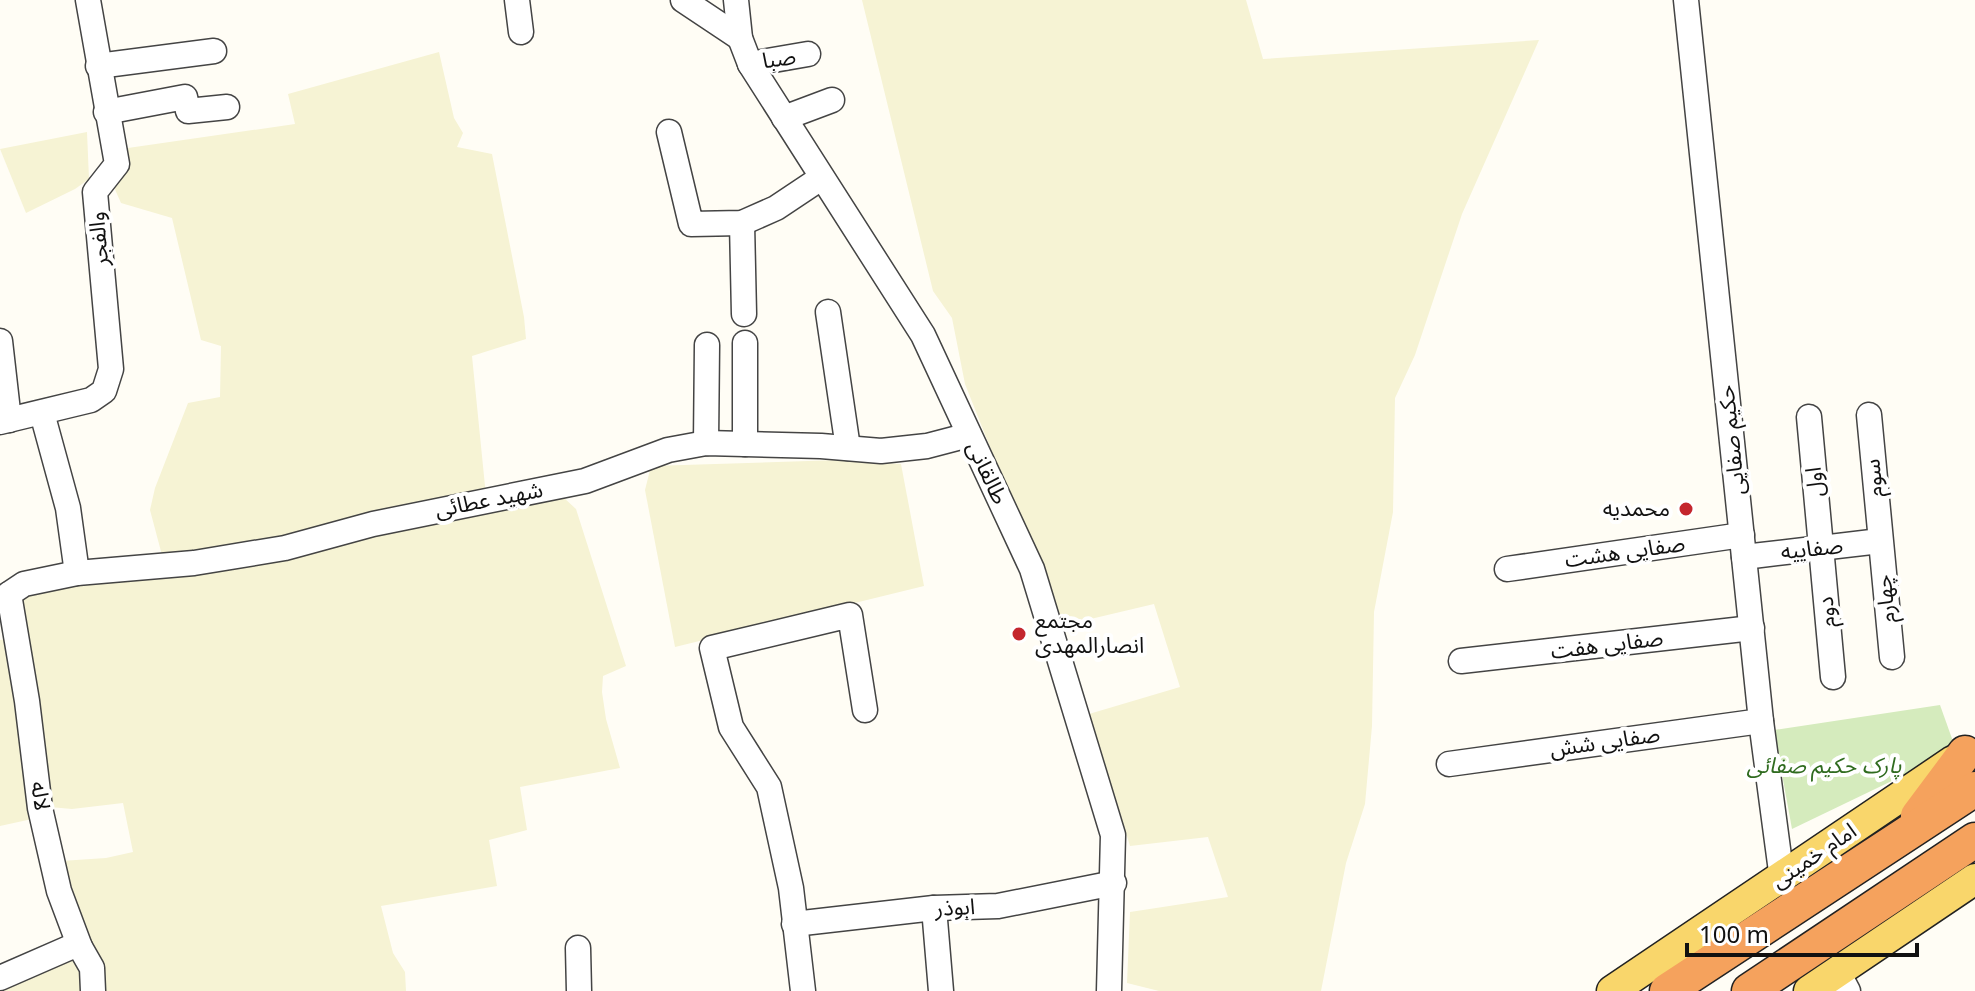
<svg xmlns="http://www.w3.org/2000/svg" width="1975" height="991" font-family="Georgia,'Noto Sans Arabic',serif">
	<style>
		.farmland { fill: #f6f3d4 }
		.green { fill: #d5ebbd }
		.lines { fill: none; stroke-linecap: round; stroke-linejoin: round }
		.minor-casing { stroke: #444; stroke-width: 27 }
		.major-casing { stroke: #222; stroke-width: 33 }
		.highway-casing { stroke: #222; stroke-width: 37 }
		.minor { stroke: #fff; stroke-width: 24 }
		.major { stroke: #f9d66b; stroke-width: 30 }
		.highway { stroke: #f5a25d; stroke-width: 34 }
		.poi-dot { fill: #c4262e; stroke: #fff; stroke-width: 3 }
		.labels { text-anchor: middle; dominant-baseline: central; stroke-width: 8; stroke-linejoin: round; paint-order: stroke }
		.street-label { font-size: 22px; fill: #111; stroke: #fff }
		.poi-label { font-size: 22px; fill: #111; stroke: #fff; text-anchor: end }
		.park-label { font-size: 22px; font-style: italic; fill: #2f6b1f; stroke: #fff }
	</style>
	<rect width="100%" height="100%" fill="#fffdf5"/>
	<g class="farmland">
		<polygon points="862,0 1246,0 1263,59 1539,40 1462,214 1415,355 1395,398 1393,512 1374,612 1372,726 1365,804 1346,863 1321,991 1159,991 1127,983 1130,912 1228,897 1208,837 1130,846 1089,714 1180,687 1154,604 1061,626 965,384 952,318 933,291"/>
		<polygon points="439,52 454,118 463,133 457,147 492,154 524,317 526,339 472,356 486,496 308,535 163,559 150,510 155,488 188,403 220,397 221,346 201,340 172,218 121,203 113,185 121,149 295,124 288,94"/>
		<polygon points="87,132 89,179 75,189 26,213 0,149"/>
		<polygon points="839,460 901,464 924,586 675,647 645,490 651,466"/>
		<polygon points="563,497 576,509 626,666 603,676 602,692 606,719 620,768 520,787 527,830 489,840 497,886 381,906 393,953 405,972 406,991 100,991 61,861 106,858 133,852 123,803 72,809 50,807 18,597 42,589 122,578 164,578 318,552 372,536"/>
		<polygon points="6,639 21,706 32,819 0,826 0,640"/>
		<polygon points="76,954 88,991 0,991 0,988"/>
	</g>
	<polygon class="green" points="1940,705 1955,747 1952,752 1792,829 1774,730"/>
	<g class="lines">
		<defs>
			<g id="minor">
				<polyline points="517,0 521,32"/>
				<polyline points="683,0 740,38"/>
				<polyline points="736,0 740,38 750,64 923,335 1032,569 1113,835 1109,991"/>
				<polyline points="1686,0 1761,721 1782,879"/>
				<polyline points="750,64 808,54"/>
				<polyline points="98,66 214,51"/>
				<polyline points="106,112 185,97 188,111 227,107"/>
				<polyline points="784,118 832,100"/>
				<polyline points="669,132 691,224 742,223 776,208 821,178"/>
				<polyline points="742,223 744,314"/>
				<polyline points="828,312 848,448"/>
				<polyline points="0,341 9,420"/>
				<polyline points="42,413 68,508 77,573"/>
				<polyline points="1869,415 1892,657"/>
				<polyline points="1809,417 1833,677"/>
				<polyline points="0,422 91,400 104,391 111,369 95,192 117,164 88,0"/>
				<polyline points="706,443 707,345"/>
				<polyline points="745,444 745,343"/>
				<polyline points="1744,557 1880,541"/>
				<polyline points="1507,569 1742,535"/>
				<polyline points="9,594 24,584 77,573 194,563 285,548 373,524 585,481 668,450 706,443 821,446 881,451 927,446 969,435"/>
				<polyline points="9,594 27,701 40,808 59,891 80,947 92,968 93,991"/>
				<polyline points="1461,661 1752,628"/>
				<polyline points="1449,764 1761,721"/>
				<polyline points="934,908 941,991"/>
				<polyline points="794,924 934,908 998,906 1114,883"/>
				<polyline points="578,948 579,991"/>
				<polyline points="1838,972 1848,991"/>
				<polyline points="0,978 71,947 80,947"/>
				<polyline points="803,991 791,888 769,787 731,727 712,648 850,615 865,710"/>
			</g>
			<g id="major">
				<polyline points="1612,991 1953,761"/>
				<polyline points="1809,991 1975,879"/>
			</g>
			<g id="highway">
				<polyline points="1918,816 1965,753"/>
				<polyline points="1667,991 1975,789"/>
				<polyline points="1749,991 1975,840"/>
			</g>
		</defs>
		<use href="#minor" class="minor-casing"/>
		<use href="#major" class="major-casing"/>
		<use href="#highway" class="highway-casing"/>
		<use href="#minor" class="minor"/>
		<use href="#major" class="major"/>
		<use href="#highway" class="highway"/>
	</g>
	<g class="poi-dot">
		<circle cx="1686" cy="509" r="8"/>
		<circle cx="1019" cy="634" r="8"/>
	</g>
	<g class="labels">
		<g class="street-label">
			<text transform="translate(779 59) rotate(-9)">صبا</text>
			<text transform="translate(99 239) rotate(-95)">والفجر</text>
			<text transform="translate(1732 440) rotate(-96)">حکیم صفایی</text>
			<text transform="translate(987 473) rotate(65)">طالقانی</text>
			<text transform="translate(1874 478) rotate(-95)">سوم</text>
			<text transform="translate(1815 482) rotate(-96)">اول</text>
			<text transform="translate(489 500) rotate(-11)">شهید عطائی</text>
			<text transform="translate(1812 549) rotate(-6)">صفاییه</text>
			<text transform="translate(1625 552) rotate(-8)">صفایی هشت</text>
			<text transform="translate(1886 599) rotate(-96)">چهارم</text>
			<text transform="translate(1827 612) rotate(-95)">دوم</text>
			<text transform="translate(1607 645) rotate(-7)">صفایی هفت</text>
			<text transform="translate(1605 742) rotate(-8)">صفایی شش</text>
			<text transform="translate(40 796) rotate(82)">لاله</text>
			<text transform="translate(1814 856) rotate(-34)">امام خمینی</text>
			<text transform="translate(955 908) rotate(-3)">ابوذر</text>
		</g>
		<g class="poi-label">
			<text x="1670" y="509">محمدیه</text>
			<text x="1035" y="621" text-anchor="start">مجتمع<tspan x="1035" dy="25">انصارالمهدی</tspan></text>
		</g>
		<g class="park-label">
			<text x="1824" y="766">پارک حکیم صفائی</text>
		</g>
	</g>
	<path d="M1687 943v12h230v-12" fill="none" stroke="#111111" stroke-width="4"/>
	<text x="1699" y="943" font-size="24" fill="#111111" stroke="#ffffff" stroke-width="6" paint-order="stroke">100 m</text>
</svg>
